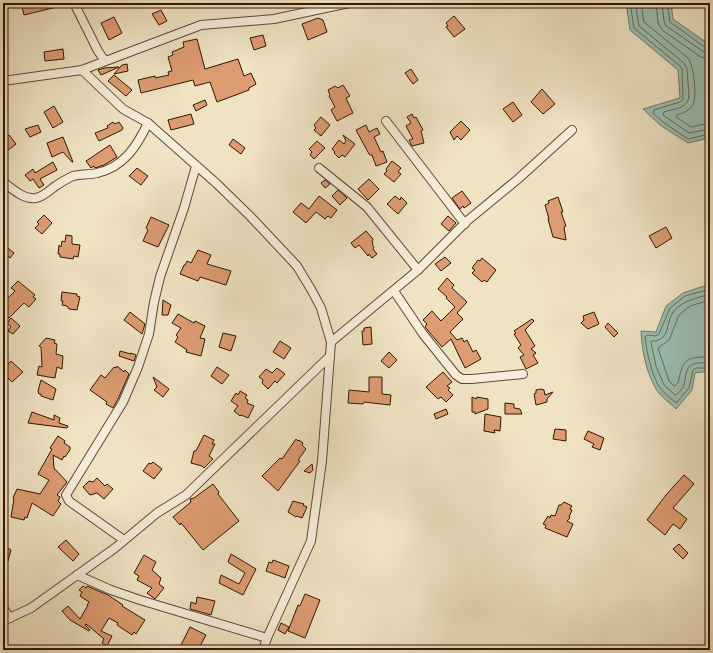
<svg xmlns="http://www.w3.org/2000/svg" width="713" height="653" font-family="'EB Garamond',serif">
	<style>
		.water { fill: #9abeb1; stroke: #707a6b }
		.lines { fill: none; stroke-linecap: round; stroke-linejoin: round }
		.shore { stroke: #666a5a; stroke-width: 1 }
		.building { fill: #dd9c71; stroke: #311502 }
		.minor-casing { stroke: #614832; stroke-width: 10 }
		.minor { stroke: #f5edd9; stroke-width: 8 }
	</style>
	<rect width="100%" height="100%" fill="#f0e3c4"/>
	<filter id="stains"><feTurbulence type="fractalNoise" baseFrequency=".005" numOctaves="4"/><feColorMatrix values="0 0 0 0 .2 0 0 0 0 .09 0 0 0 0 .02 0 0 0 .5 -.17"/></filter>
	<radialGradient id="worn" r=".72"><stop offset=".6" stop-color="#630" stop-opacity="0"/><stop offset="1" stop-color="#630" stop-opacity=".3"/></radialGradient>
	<g class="water">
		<polygon points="626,3 671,3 673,19 710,45 710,138 688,143 660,125 643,109 680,98 678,70 630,30"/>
		<path d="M710,284V371L695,373L692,390L676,409C670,403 660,396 656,389C646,372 642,350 641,331L656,332L666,306L683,293Z"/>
	</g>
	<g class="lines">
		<g class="shore">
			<polyline points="630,3 634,28 680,66 682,69 683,100 680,102 654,110 653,113 663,122 688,139 710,134"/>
			<path d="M635,3L639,26L684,63L687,69L689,97C687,109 673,109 664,112L663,115L689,133L710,129"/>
			<path d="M641,3L644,22L688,58C694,65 697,96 693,105C689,111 683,113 677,115L676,117L691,127L710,123"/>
			<polyline points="656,3 658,23 662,30 701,57 710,59"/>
			<polyline points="662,3 664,21 666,26 704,52 710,53"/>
			<polyline points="667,3 670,22 706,48 710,48"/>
			<path d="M710,289L685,296L670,308L659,334L656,336L647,335L645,337C646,350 653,380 661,389C665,394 670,398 675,402H677L689,388L693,370L696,368H710"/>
			<path d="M710,294C698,298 683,300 674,311C665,322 671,341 652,341L651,342L656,366L664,385L675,395C690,388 681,367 694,364C699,362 705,363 710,363"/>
			<path d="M710,300L690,306L679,315L669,340L658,348L669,381L674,386L678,383C683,359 685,357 710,357"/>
		</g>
	</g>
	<g class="building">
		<polygon points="21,3 65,3 65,5 24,15"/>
		<polygon points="161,10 167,21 159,25 152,14"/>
		<polygon points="454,16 465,29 454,37 446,27 448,26 446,23"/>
		<polygon points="114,17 122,33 109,40 101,23"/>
		<polygon points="318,18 323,20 327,32 308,40 302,24"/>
		<polygon points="263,35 266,46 254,50 250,38"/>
		<polygon points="197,39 205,69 238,59 244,76 251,73 256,84 249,88 249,90 217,102 210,82 195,86 193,80 141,93 138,80 155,76 155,78 169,75 168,72 172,71 168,57 173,55 172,52 184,47 183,42"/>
		<polygon points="63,49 64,59 45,61 44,52"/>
		<polygon points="127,64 128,71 114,74 122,65"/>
		<polygon points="119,67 101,75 98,70 104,68"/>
		<polygon points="411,69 418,80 413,84 405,73"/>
		<polygon points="114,75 132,90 126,96 108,81"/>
		<polygon points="343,85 350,96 346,98 353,113 337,121 331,110 335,107 329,96 330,95 328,90 335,86 338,88"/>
		<polygon points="542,89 555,104 543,114 531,102"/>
		<polygon points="205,100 207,105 196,111 193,105"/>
		<polygon points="513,102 522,115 513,122 503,109"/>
		<polygon points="54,106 63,122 53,128 44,112"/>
		<polygon points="191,114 194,124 171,130 168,120"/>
		<polygon points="412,114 414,118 416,117 423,130 421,131 424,143 412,146 409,140 413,139 406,126 411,123 407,117"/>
		<polygon points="321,117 330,125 321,136 314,130 316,128 314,125"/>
		<polygon points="461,121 470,130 461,140 457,136 454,140 450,132"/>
		<polygon points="113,122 115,124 119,122 123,128 122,130 99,141 95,133 108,128 107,126"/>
		<polygon points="38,125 41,132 30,137 25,129"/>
		<polygon points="366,125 369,132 377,128 380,134 374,137 381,152 383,151 387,162 376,166 372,155 370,155 369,154 356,130"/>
		<polygon points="3,132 7,137 9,135 16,144 3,154"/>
		<polygon points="343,135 355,144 345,157 342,155 339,158 334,153 335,152 332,149 339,140 344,144 346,141"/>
		<polygon points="63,137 73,162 72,162 63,152 52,157 47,143"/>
		<polygon points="233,139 245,148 241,154 229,145"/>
		<polygon points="317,141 325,148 314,159 310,155 312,152 309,149"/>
		<polygon points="110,145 117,157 104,165 95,168 94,166 91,168 86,161"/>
		<polygon points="392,161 401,168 398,172 401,174 394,182 384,174 387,171 386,169"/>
		<polygon points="53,162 57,170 40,179 44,185 39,188 33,179 30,181 25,175 33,169 35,173"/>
		<polygon points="137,168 148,176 141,185 129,176"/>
		<polygon points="369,179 379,189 368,200 358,189"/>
		<polygon points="325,180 330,184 325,188 321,183"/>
		<polygon points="338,190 347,198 340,205 332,196"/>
		<polygon points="462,191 471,203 464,208 463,206 460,209 452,198"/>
		<polygon points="319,196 337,210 331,218 328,216 325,219 316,212 306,223 293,212 301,203 309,209"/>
		<polygon points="395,196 400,200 401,197 407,203 398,214 387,204"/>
		<polygon points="558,197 563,212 561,212 566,226 564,227 566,240 553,237 548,219 549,219 545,205 549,203 548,201"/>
		<polygon points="44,215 52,223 42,234 35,228 39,224 37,222"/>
		<polygon points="448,216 456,223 449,231 441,224"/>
		<polygon points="151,217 169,225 158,247 143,241 148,230 146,228"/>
		<polygon points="666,227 672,238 656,248 649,236"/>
		<polygon points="366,231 373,239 372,241 373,243 372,244 374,247 373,249 377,254 372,258 369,254 368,256 359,245 355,248 351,243"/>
		<polygon points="66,235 72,236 72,244 80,245 78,257 74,256 73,259 60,257 60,254 58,254 59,245 61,247 62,241 65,242"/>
		<polygon points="3,244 14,253 10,258 6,254 3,258"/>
		<polygon points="198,250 211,255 207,264 231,271 226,285 200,277 198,281 180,274 184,265 185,265 187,261 191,263"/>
		<polygon points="445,257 451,263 441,271 435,264"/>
		<polygon points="482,258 496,270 487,282 484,280 482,282 472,273 475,270 472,268 478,260 480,261"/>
		<polygon points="447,278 454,285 452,288 467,302 457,313 463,319 450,332 457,340 462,338 464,342 467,340 473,352 476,350 481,359 465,368 451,339 442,347 425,327 427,324 423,320 432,311 441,321 455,307 446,298 447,297 438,289"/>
		<polygon points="18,281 35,295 33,297 36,299 29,307 24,303 9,318 3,312 3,303 15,291 11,288"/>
		<polygon points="62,292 77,294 77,296 80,297 77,310 69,309 67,306 62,305 63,301 61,301"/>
		<polygon points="163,300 171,305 168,315 162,315"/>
		<polygon points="130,312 145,324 142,334 124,320"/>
		<polygon points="594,312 599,324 588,329 581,323 584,320 583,316"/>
		<polygon points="178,314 194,323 195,321 205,326 200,338 205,339 201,356 186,352 187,350 175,342 178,337 176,335 181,328 172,323"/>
		<polygon points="11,318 20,326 13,334 8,331 11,327 7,323"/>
		<polygon points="532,319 534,321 525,330 535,346 531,349 536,353 533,355 538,363 526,369 520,357 524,355 518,348 521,345 514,334 516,333 514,331"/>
		<polygon points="608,323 618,333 614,337 605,327"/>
		<polygon points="371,327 372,344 363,345 362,331 364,331 364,328"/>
		<polygon points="223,333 236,336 231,351 219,347"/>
		<polygon points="46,338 55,340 54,343 57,344 56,354 63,356 62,369 57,367 55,378 37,375 39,366 42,367 41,347 39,346"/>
		<polygon points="280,341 291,348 284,359 273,352"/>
		<polygon points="120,351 131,354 131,353 136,355 134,361 119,356"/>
		<polygon points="389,352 397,360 389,368 381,361"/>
		<polygon points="11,361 23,372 12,382 8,378 6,380 3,377 3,364 6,366"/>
		<polygon points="117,366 124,372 125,370 129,374 118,399 113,408 106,404 107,402 90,390 101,375 105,378 114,367 116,368"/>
		<polygon points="217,367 229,375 222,384 211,376"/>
		<polygon points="277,368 285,374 277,383 275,381 268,389 262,383 263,380 259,377 266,369 272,373"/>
		<polygon points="443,372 452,382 447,386 450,388 448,390 453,395 446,402 441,397 438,399 426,387"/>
		<polygon points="153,377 169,389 163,397 154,390 157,387"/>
		<polygon points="369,377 382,377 382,394 391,395 390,405 364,402 363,404 348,403 349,390 369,392"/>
		<polygon points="41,380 56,389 53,400 41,396 41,394 39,394 38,391"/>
		<polygon points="541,389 544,390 545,395 553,392 547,399 547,402 536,405 534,394 536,393 536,390"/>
		<polygon points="240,391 247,395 245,398 248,400 247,403 254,406 248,418 241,415 240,416 234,411 238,406 231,401 236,393 238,395"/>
		<polygon points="472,397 476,399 477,397 488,399 488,409 475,414 475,412 472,412"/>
		<polygon points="505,403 514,404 514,408 520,409 522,414 505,414"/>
		<polygon points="446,409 448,414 436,419 434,414"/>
		<polygon points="32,412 54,420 54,415 60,418 59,423 68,426 67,428 28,423"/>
		<polygon points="485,414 501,417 500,431 494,430 495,433 484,431"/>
		<polygon points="555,429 566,430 566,441 553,439"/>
		<polygon points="588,431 604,438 600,450 592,447 594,444 584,439"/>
		<polygon points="204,435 214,440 212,444 215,444 209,456 213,459 204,468 202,466 191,463 194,451 196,451"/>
		<polygon points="58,436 65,441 64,443 70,447 70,450 65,457 64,456 62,460 53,455 54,468 67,482 57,495 60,497 58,501 61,504 53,516 32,503 27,518 25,517 24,520 11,517 14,499 13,498 17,489 40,494 49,480 38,474 52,449 50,448"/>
		<polygon points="296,439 298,441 299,440 303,443 302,445 306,449 298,460 300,461 278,491 262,476 280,458 282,459"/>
		<polygon points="153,462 162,469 154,479 143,471 149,463 151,464"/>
		<polygon points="312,464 313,470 310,473 304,471"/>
		<polygon points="684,475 694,484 673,508 687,519 680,529 673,524 665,535 647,520 666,495"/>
		<polygon points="97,478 105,486 107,484 113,489 104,499 97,493 90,495 83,487 89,481 93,482"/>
		<polygon points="213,484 219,492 218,494 239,521 203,550 181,523 180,525 173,517 191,502 190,499 194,498"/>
		<polygon points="293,501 304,504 303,505 307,507 302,518 297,516 296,517 288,512"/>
		<polygon points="564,502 572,506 570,509 572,510 569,517 570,518 567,521 573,524 567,537 545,528 546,525 543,524 548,516 550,518 551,515 555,516 559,505 561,505"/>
		<polygon points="66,540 79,554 73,561 58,547"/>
		<polygon points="679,544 688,553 683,559 673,549"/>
		<polygon points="3,545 11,550 8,561 3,561"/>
		<polygon points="231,554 256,569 243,595 219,583 221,575 239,584 245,573 228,562"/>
		<polygon points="144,555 156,562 152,570 161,578 159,584 164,588 155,599 147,593 152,588 137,580 139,576 134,573"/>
		<polygon points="273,560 289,566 285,578 266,571 269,562 272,563"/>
		<polygon points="83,586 86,588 87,586 108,595 123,605 122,606 145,620 136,634 134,632 132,635 117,625 118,623 109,618 101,631 112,636 107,646 102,643 104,639 86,624 85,625 90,630 89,631 70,620 62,611 68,606 80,619 88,605 87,605 89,602 80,596 82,592 79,590"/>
		<polygon points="305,594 320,600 305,638 288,631 298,605 300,606"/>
		<polygon points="197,597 215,601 211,615 190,609 191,602 196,604"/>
		<polygon points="281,623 289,627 285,634 278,630"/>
		<polygon points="190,627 206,635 198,650 182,650 184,647 181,645"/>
	</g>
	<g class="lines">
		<defs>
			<g id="minor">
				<polyline points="74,3 98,51 105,61"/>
				<polyline points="82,70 123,109 148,123 216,183 250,216 297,266 312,291 321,308 331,342 322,461 311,541 267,638 263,650"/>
				<polyline points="3,81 82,70 201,25 274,19 349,3"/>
				<polyline points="386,121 465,224"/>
				<polyline points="319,168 367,207 418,270"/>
				<path d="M3,182C11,188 24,200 36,198C42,197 49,191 54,187C60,183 66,179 73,176C81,174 89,175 97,173C124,167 137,146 148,123"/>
				<polyline points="394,291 423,334 456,375 462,379 472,379 523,374"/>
				<polyline points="331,342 418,270 467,221 518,179 572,130"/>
				<polyline points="124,540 69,501 66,495 123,402 138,367 149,334 154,302 160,277 184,208 196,166"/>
				<polyline points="77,575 111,590 140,600 267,638"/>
				<polyline points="3,608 10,618"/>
				<polyline points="3,621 31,608 115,548 157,513 186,495 330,356"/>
			</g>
		</defs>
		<use href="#minor" class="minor-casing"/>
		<use href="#minor" class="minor"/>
	</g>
	<rect width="713" height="653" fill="none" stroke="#f0e3c4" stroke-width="16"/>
	<rect x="4" y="4" width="705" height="645" fill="none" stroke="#311502" stroke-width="2"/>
	<rect x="8" y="8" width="697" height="637" fill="none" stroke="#311502"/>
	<rect width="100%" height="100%" filter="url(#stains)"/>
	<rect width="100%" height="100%" fill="url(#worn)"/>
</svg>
